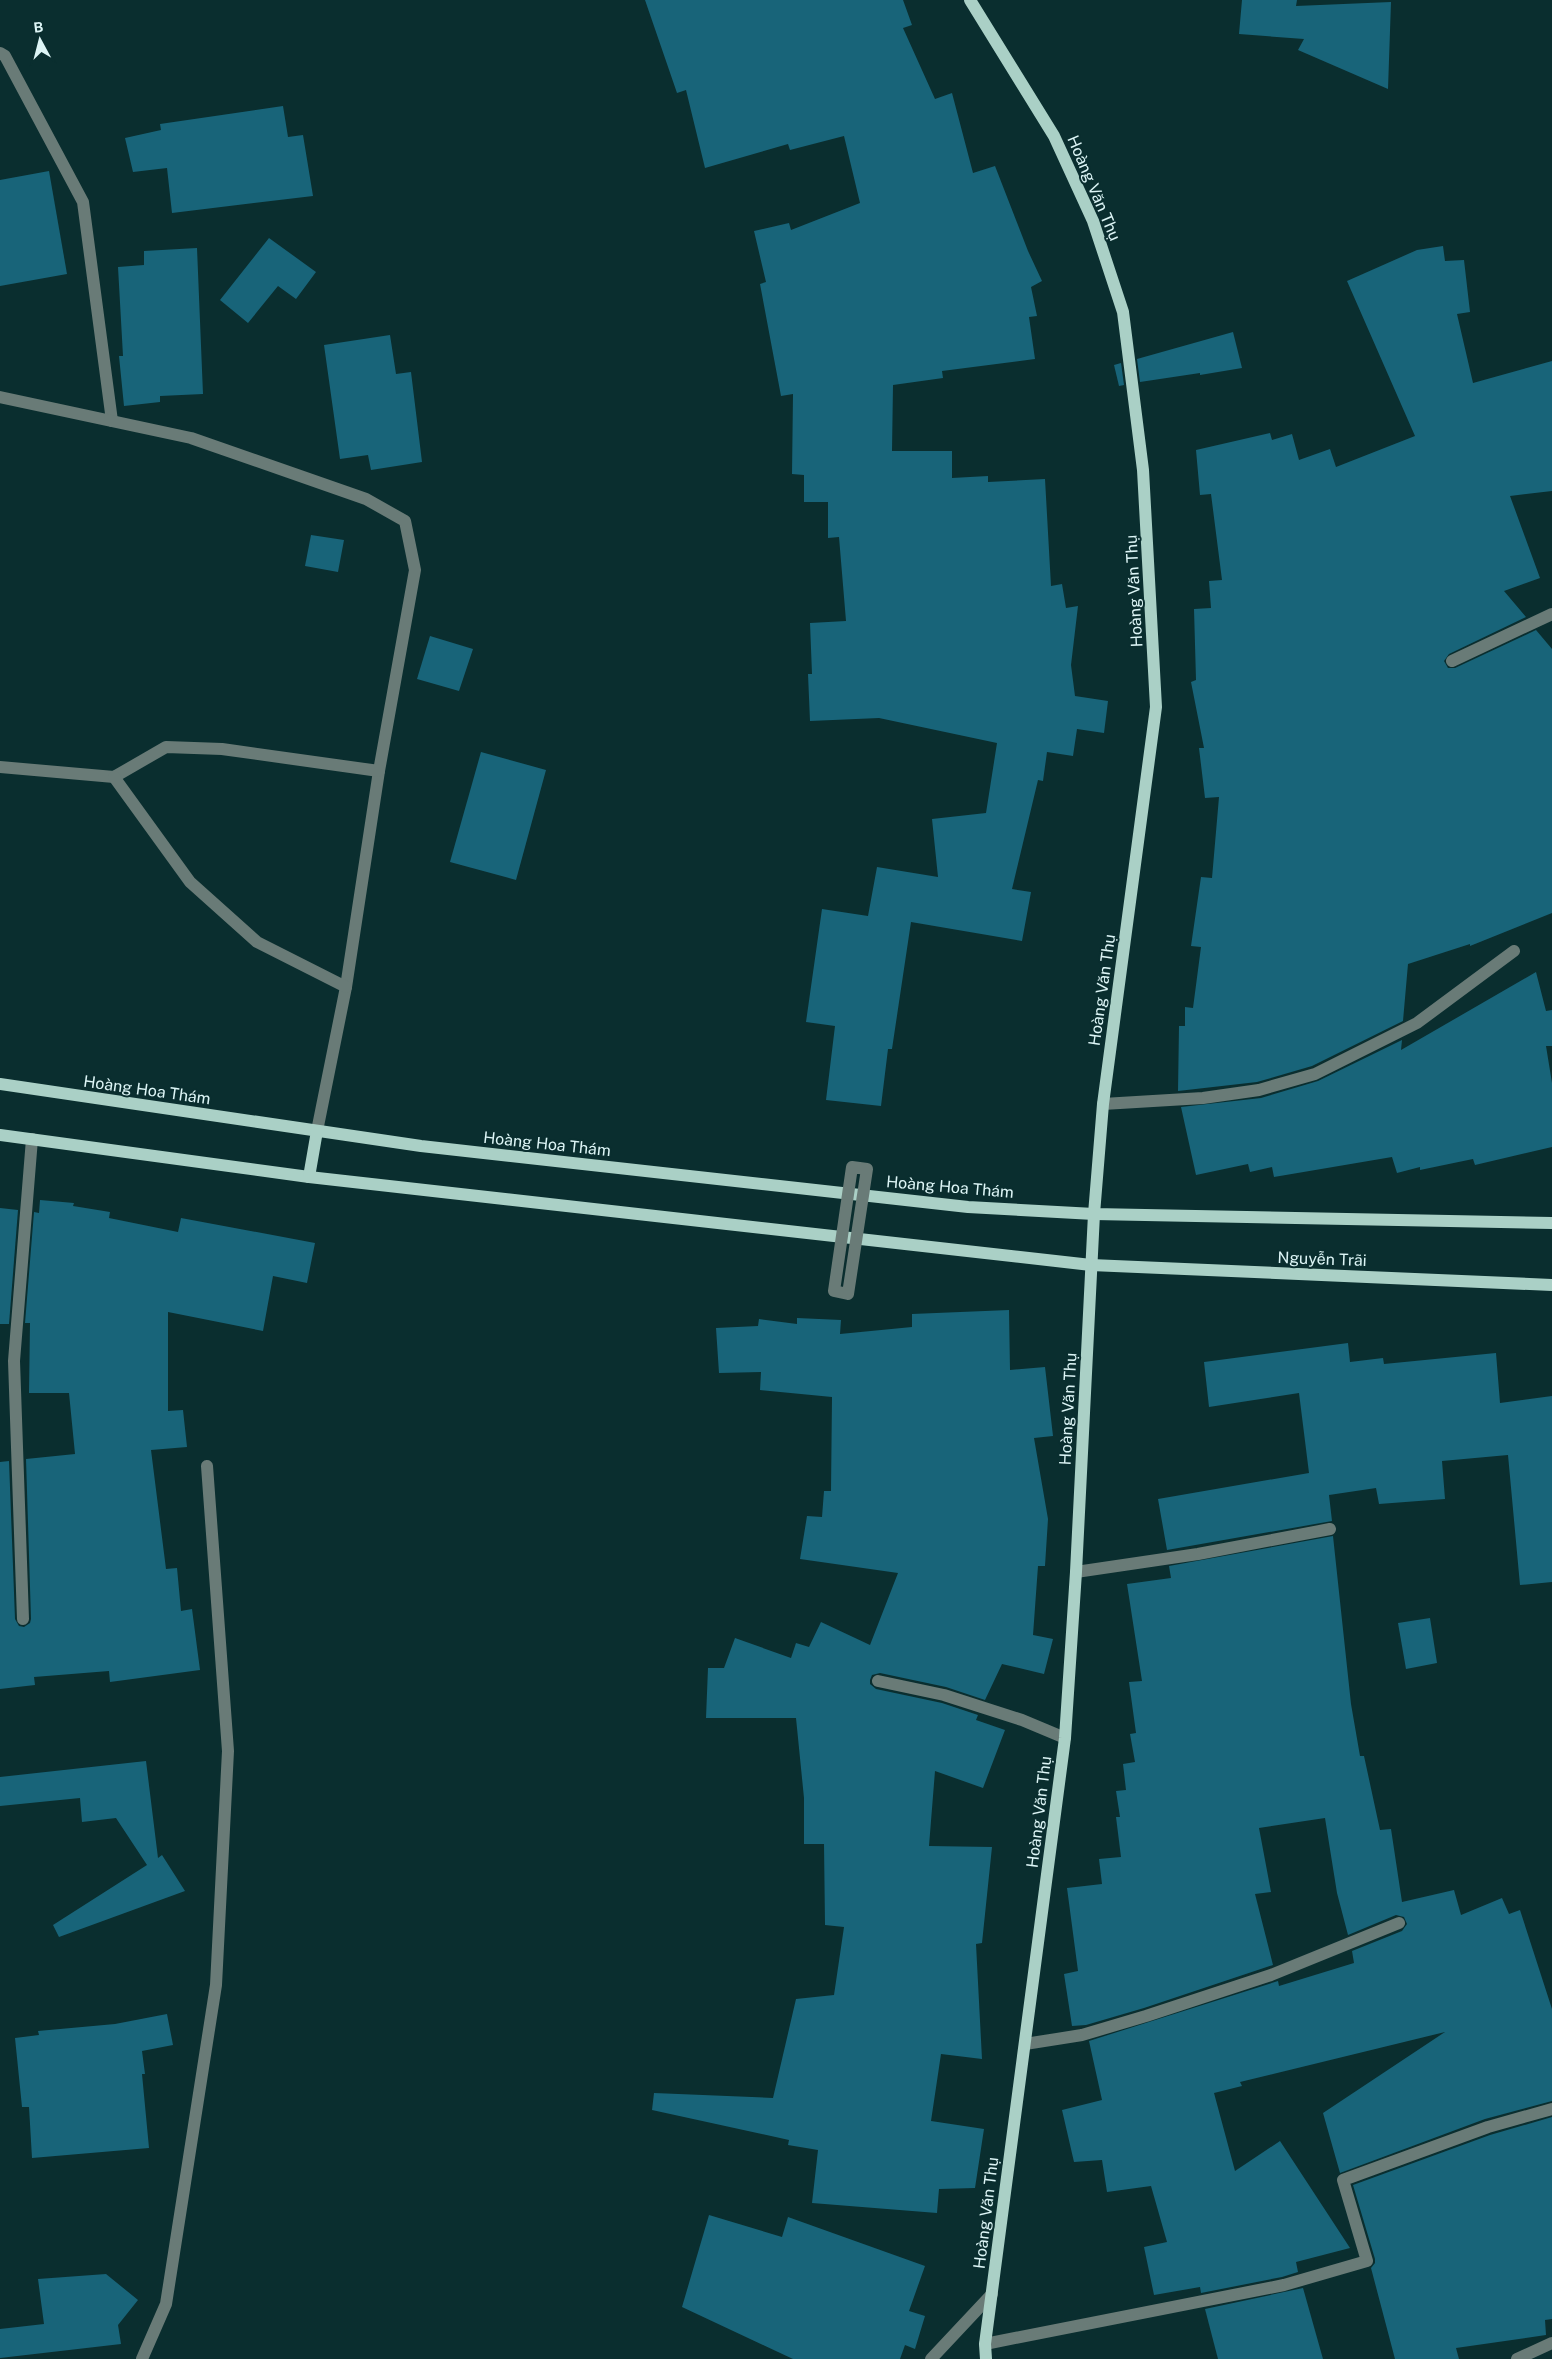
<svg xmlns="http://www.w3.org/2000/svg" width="1552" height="2359" font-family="'Public Sans',sans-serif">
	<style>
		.building { fill: #186479 }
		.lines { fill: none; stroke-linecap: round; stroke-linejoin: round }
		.minor { stroke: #697b77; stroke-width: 12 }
		.major { stroke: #aad0c6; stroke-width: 12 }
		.minor-bridge { stroke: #697b77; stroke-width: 12 }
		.labels { text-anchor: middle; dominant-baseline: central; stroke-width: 4; stroke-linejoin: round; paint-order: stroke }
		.street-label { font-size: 16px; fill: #ddf5f6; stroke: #0a2e2f }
	</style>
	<rect width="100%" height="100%" fill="#0a2e2f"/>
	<g class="building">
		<polygon points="645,0 903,0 912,25 903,28 935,99 952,93 973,173 995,166 1028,251 1042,281 1031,287 1037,316 1029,317 1035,359 942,371 943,378 893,385 892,451 952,451 952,478 988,476 988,482 1045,479 1051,586 1062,584 1066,608 1078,606 1071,665 1075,696 1108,701 1104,733 1077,729 1073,756 1047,752 1043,781 1038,780 1012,889 1031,892 1022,941 911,922 892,1049 888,1049 881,1106 826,1100 835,1026 806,1022 822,909 868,916 877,867 938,877 932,819 986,813 997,743 879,718 810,721 808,674 812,674 810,623 846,621 839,537 828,538 828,502 804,502 804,475 792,474 793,394 781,396 760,284 766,282 754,231 789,223 791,230 860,203 844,136 790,150 788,144 705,168 686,90 677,93"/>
		<polygon points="1242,0 1297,0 1296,6 1391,2 1388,89 1298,50 1304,39 1239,34"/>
		<polygon points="283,106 288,137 303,135 313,196 172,213 167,168 133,172 125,138 161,130 160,124"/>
		<polygon points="49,171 67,274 0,286 0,180"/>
		<polygon points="269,238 316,272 296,299 278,286 248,323 220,300"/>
		<polygon points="1443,246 1445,261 1464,260 1470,312 1457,314 1473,383 1552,361 1552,491 1510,496 1540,578 1504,591 1526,617 1449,654 1444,661 1448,668 1455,668 1536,630 1552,649 1552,913 1470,946 1470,944 1408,964 1403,1021 1312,1066 1257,1082 1178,1091 1179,1026 1185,1026 1185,1007 1193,1008 1201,947 1191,946 1201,877 1212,878 1219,797 1205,798 1199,748 1204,748 1191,682 1196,680 1194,609 1211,608 1209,581 1222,580 1211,494 1200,495 1196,450 1270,433 1272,440 1292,434 1299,460 1330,449 1336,467 1415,436 1347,281 1417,250"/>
		<polygon points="197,248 203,394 160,396 160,402 124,406 119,356 123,356 118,267 144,265 144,251"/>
		<polygon points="1233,332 1242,368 1200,375 1200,373 1140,382 1137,359"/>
		<polygon points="390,335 396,374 411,372 422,462 371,470 368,455 340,459 324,345"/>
		<polygon points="1121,363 1124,385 1119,386 1114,365"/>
		<polygon points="311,535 344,540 338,572 305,566"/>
		<polygon points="430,636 473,649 459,691 417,679"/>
		<polygon points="481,752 546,770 516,880 450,862"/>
		<polygon points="1536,972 1546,1011 1552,1010 1552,1046 1546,1046 1552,1083 1552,1147 1475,1165 1473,1159 1420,1170 1420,1167 1397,1173 1392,1157 1274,1177 1272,1167 1250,1172 1248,1164 1196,1175 1181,1107 1261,1098 1318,1081 1402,1040 1401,1050"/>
		<polygon points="40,1200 74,1203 73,1206 110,1212 109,1218 178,1232 181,1218 315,1243 307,1283 273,1276 263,1331 168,1312 168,1411 183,1410 187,1447 151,1450 166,1569 177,1568 181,1611 192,1609 200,1670 110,1682 109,1671 34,1677 35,1685 0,1689 0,1462 9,1461 15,1619 19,1626 24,1627 30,1623 31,1619 26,1459 75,1454 69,1393 29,1393 30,1323 25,1323 34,1212 39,1213"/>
		<polygon points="0,1208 18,1210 9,1324 0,1324"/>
		<polygon points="1009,1310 1010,1370 1045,1367 1053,1436 1034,1438 1048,1519 1045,1566 1038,1566 1033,1635 1053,1639 1044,1674 1002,1664 985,1700 946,1687 880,1673 872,1675 870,1680 870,1684 876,1689 942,1703 978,1715 976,1720 1005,1730 983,1788 935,1771 929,1846 992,1847 982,1943 976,1944 982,2059 941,2054 931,2121 984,2129 975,2188 939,2189 937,2213 812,2203 818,2150 788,2145 789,2140 652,2110 654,2093 773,2098 796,1999 834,1995 844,1927 825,1925 824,1844 804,1844 804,1798 796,1718 706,1718 708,1668 724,1668 735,1638 791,1658 796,1643 809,1647 821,1622 870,1645 898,1573 800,1559 807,1516 822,1517 824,1491 831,1491 832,1397 760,1390 761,1372 719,1373 716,1328 758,1326 759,1319 797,1324 797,1318 841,1320 840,1334 912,1327 912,1314"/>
		<polygon points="1348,1343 1350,1362 1383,1358 1384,1364 1496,1353 1500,1403 1552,1396 1552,1582 1520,1585 1508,1455 1442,1461 1445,1499 1379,1504 1376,1488 1329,1495 1332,1521 1167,1550 1158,1499 1309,1473 1299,1393 1209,1407 1204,1362"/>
		<polygon points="1333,1536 1351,1704 1360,1756 1364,1756 1380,1830 1391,1829 1402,1902 1454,1890 1461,1915 1502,1898 1509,1914 1520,1910 1552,2009 1552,2101 1485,2119 1340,2173 1323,2113 1445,2032 1240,2082 1242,2086 1214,2093 1235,2171 1280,2141 1350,2248 1296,2262 1298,2272 1282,2277 1201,2293 1200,2287 1154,2295 1144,2247 1167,2242 1151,2186 1107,2192 1102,2160 1074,2162 1062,2110 1102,2100 1089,2041 1278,1981 1279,1986 1354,1963 1352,1951 1402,1931 1407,1924 1404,1917 1396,1915 1348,1935 1337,1893 1325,1818 1259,1828 1271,1892 1255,1894 1273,1965 1144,2008 1086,2025 1072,2026 1064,1974 1078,1971 1067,1888 1102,1884 1099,1859 1121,1857 1116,1817 1120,1817 1116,1791 1126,1790 1123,1764 1135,1762 1130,1734 1136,1733 1129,1682 1142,1681 1127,1584 1171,1578 1169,1566"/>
		<polygon points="1430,1618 1437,1663 1406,1669 1398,1623"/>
		<polygon points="146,1761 158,1858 162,1855 185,1891 59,1937 53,1925 147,1865 116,1818 82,1822 80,1798 0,1806 0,1777"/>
		<polygon points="167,2014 173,2045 142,2051 145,2074 142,2074 149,2148 32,2158 29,2107 22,2107 15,2038 39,2035 38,2031 115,2024"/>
		<polygon points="1552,2117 1552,2319 1545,2320 1546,2335 1456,2348 1459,2359 1395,2359 1371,2268 1375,2263 1375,2259 1353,2185 1490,2135"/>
		<polygon points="709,2215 782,2237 788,2217 925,2266 909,2311 925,2316 915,2349 905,2345 900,2359 793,2359 682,2307"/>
		<polygon points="106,2274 138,2300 118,2325 121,2344 0,2358 0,2329 44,2324 38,2279"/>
		<polygon points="1303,2288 1323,2359 1218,2359 1205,2309"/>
	</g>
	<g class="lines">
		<g class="minor">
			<polyline points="0,53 5,56 83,202 112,421"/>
			<polyline points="0,397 191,438 366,499 405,521 415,570 379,771 346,987 317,1131"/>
			<polyline points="1452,661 1552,614"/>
			<polyline points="0,767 114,777 166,747 222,749 379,771"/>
			<polyline points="114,777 190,882 257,942 346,987"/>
			<polyline points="1103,1104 1203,1098 1259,1090 1315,1074 1417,1023 1514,951"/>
			<polyline points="1076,1572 1198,1554 1330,1529"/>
			<polyline points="23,1619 14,1361 32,1139"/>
			<polyline points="878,1681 944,1695 1022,1720 1065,1738"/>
			<polyline points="1025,2044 1082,2035 1146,2016 1271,1975 1399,1923"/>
			<polyline points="985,2344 1284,2285 1367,2261 1343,2180 1488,2127 1552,2109"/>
			<polyline points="142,2359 166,2304 216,1985 228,1751 207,1466"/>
			<polyline points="931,2359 992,2294"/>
			<polyline points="1517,2359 1552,2343"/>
		</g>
		<g class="major">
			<polyline points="970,0 1054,136 1093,221 1123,312 1143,470 1156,707 1103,1104 1094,1214 1076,1572 1065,1738 985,2344 986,2359"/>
			<polyline points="0,1084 421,1146 968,1207 1094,1214 1552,1223"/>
			<polyline points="0,1135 309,1177 1091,1265 1552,1285"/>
			<polyline points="309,1177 317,1131"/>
		</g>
		<polygon class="minor-bridge" points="852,1167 867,1169 848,1294 834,1291"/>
	</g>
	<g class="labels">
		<g class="street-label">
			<text transform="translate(1094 188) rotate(67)">Hoàng Văn Thụ</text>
			<text transform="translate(1134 591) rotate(-93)">Hoàng Văn Thụ</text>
			<text transform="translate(1102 990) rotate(-82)">Hoàng Văn Thụ</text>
			<text transform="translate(147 1090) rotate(8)">Hoàng Hoa Thám</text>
			<text transform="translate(547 1144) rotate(6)">Hoàng Hoa Thám</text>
			<text transform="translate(950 1187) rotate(5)">Hoàng Hoa Thám</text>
			<text transform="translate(1322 1259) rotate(2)">Nguyễn Trãi</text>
			<text transform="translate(1068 1409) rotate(-87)">Hoàng Văn Thụ</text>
			<text transform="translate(1039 1812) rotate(-83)">Hoàng Văn Thụ</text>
			<text transform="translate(986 2213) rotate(-83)">Hoàng Văn Thụ</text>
		</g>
	</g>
	<g transform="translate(40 40) rotate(353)" stroke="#0a2e2f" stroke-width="4" paint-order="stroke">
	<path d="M0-4L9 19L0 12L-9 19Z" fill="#ddf5f6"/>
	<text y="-8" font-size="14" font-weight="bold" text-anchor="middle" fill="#ddf5f6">B</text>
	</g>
</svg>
